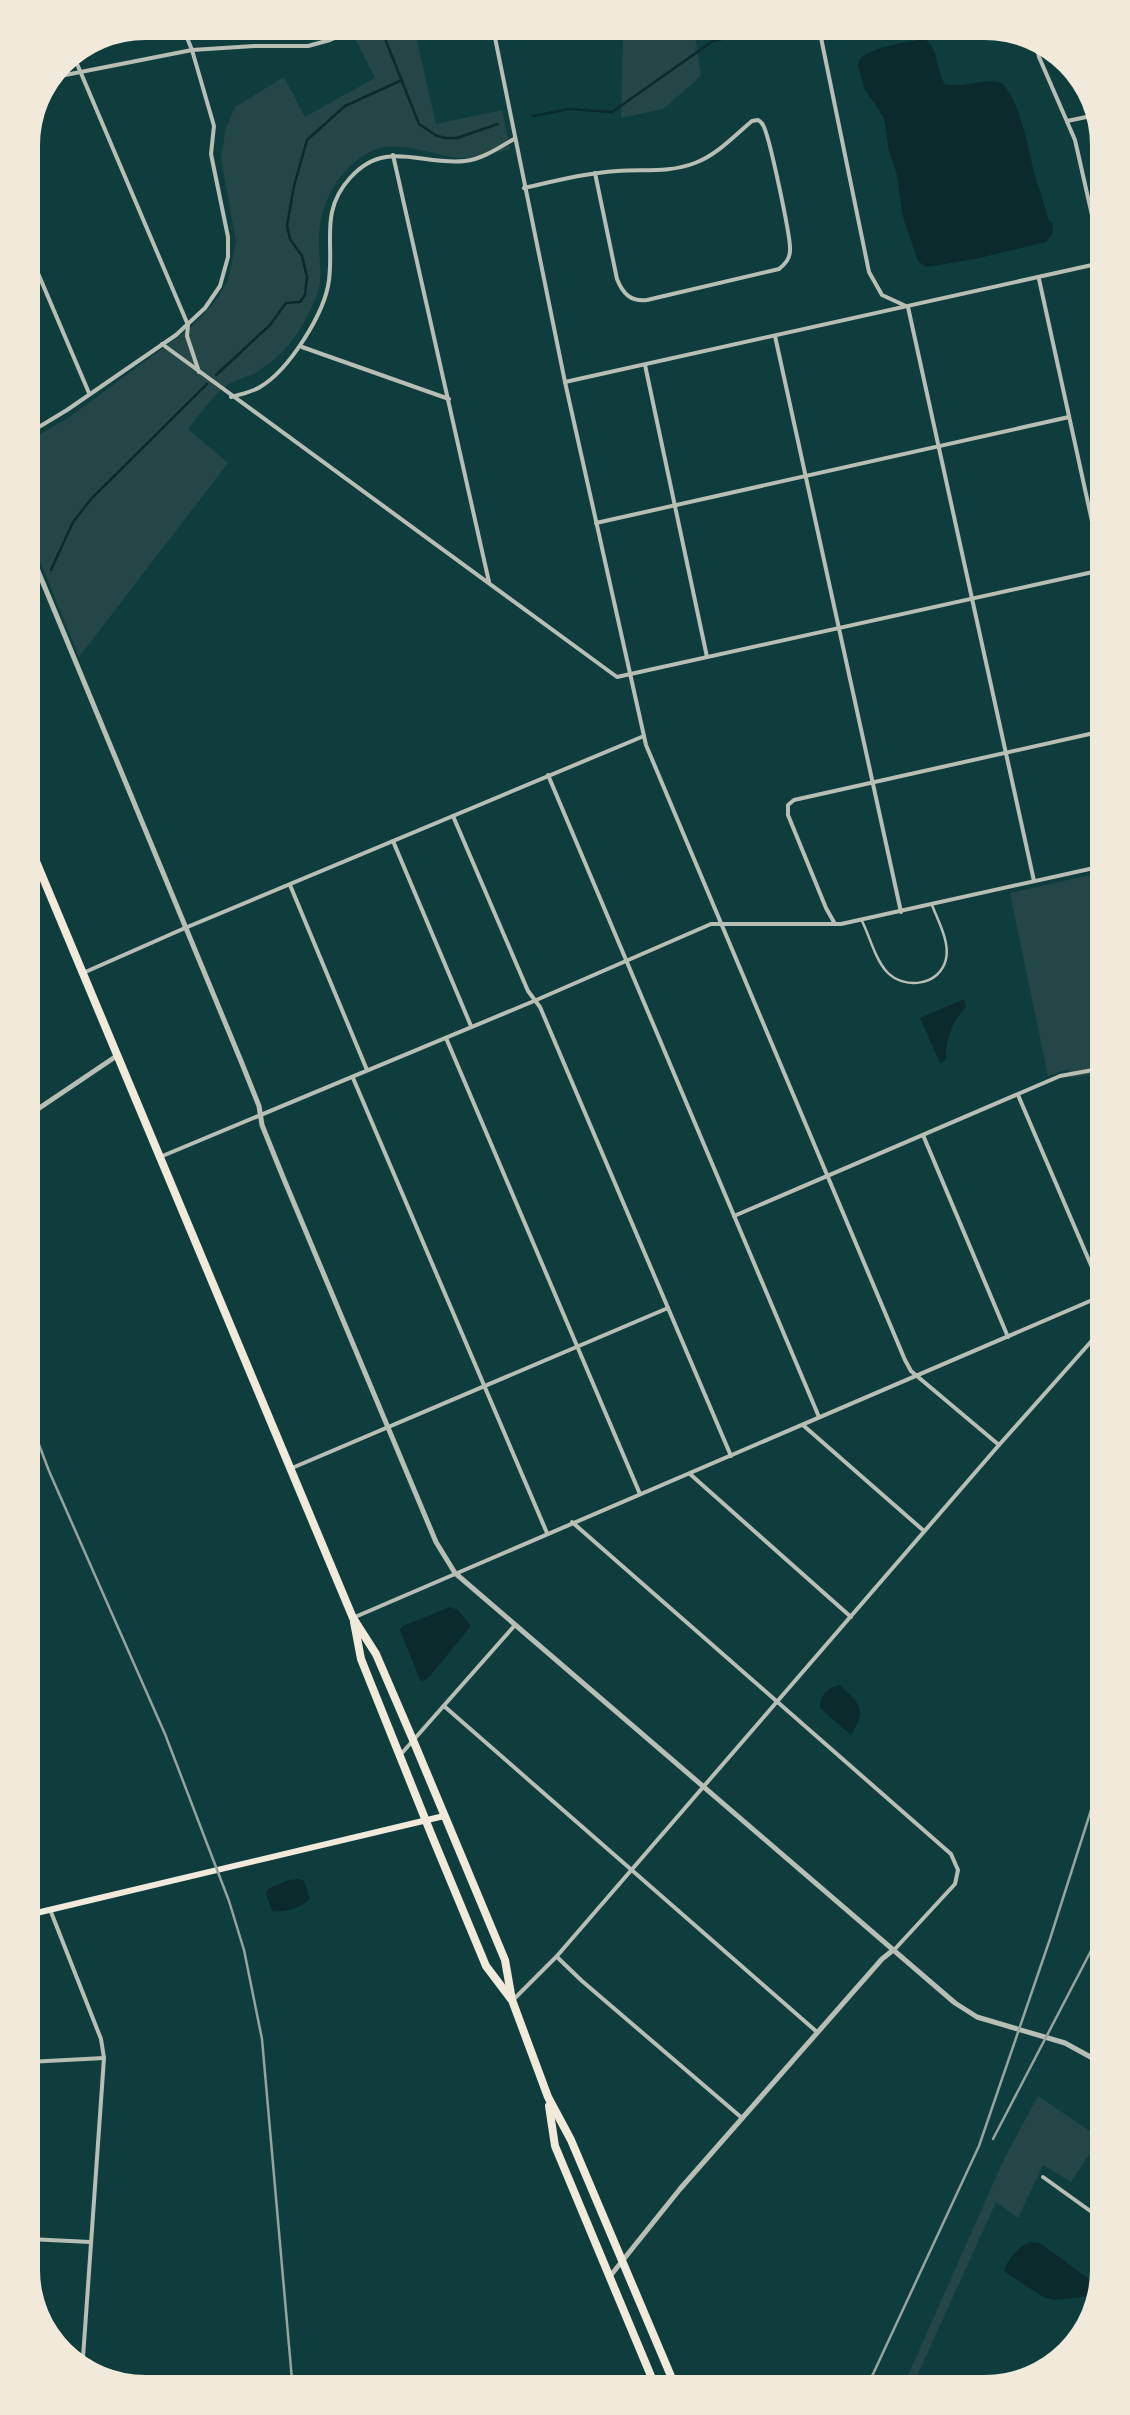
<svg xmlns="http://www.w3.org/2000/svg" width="1130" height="2415" font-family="'Archivo Narrow',sans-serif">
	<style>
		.green { fill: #244646 }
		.water { fill: #0a2a2b }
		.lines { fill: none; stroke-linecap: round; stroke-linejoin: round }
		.stream { stroke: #0a2a2b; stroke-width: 2.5 }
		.service { stroke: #b8beb3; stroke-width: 2.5 }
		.minor { stroke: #b8beb3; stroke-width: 4 }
		.tertiary { stroke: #b8beb3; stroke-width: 5 }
		.secondary { stroke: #f1e9da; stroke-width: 6 }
		.primary { stroke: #f1e9da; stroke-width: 8 }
		.rail { stroke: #97a49c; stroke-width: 2.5 }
	</style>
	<rect width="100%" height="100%" fill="#0f3d3e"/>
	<g class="green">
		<path d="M392,23H413L436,124L502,110L510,149C498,152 485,157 472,158C438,161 400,135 368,153C340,168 320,203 319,235C318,259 325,280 314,302C300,333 286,354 257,372C249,377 238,379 229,384C215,392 199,416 188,429L228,463L79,657L24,522V444L71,416L189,329L214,303L228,281L236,242L221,158L226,128L235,107L284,77L305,117L375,78L356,40Z"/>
		<polygon points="614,23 693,23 701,76 663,109 621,118 623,41"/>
		<polygon points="1103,872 1104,1072 1071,1078 1068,1069 1048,1076 1010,893"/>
		<polygon points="1038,2096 1100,2138 1071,2182 1043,2165 1018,2218 996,2202 912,2387 903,2387 1004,2159"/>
	</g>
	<g class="water">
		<path d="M925,39C940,51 935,69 945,84C962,89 988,77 1001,83C1016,92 1029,147 1032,164C1036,183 1044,200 1048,219L1052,223L1053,233L1046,242L975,259L926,267L918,261L902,214L897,175L889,151L885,123L882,115L864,88L858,66L860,58C880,45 902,43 925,39Z"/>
		<path d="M964,999L966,1007C952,1022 945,1040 946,1060L940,1063L920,1018Z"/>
		<polygon points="450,1607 458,1610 471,1626 430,1676 423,1681 420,1680 400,1630 403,1626"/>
		<path d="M840,1685C860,1705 868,1709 851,1735L821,1709C817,1697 829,1687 840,1685Z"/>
		<path d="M299,1879L304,1881L310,1899C300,1908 285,1913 272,1911L266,1894L268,1889L289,1880Z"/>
		<path d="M1030,2242L1040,2243L1100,2287L1101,2295L1054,2300L1043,2297L1005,2272L1004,2269C1010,2257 1017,2248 1030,2242Z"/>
	</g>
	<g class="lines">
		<g class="stream">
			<polyline points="827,25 835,23"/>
			<polyline points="380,26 419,124 437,136 446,138 457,138 498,124"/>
			<polyline points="533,116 569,109 612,112 713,41 758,31 785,34 804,30"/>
			<polyline points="216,375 270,325 286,303 300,302 305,295 307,277 302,256 290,239 287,226 294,186 307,140 345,106 402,80"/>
			<polyline points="51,570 73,522 92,498 207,384"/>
			<polyline points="24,606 35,596"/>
		</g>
		<path class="service" d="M862,921C870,937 875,959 887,972C904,990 940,986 946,959C950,942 938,921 932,905"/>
		<g class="minor">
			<polyline points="492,23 565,382 646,745 905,1360 911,1371 999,1445"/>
			<polyline points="818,23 869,272 882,295 908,307 1034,881"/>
			<polyline points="1035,38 1039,57 1075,140 1101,255"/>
			<polyline points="72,52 188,325 187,336 199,372"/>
			<polyline points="50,78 192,50 254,46 308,46 330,40 369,23"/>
			<polyline points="1067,121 1101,114"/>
			<polyline points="393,155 489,582"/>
			<path d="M524,188C555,181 586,173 617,171C644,169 669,173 695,163C717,155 734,136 752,121L758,120C760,121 762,123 763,125C769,134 791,238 790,250C790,259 785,264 779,269L647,300C631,302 623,294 617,279L595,173"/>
			<polyline points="23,238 89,393"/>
			<polyline points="1039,279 1102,567"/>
			<polyline points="775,336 901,912"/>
			<polyline points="162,344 617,677 1102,570"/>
			<polyline points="302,347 449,399"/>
			<polyline points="645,365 707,657"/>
			<polyline points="565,382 1101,263"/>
			<path d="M231,397C241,394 252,392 260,387C289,370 325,313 329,280C334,241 320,211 350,178C385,138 422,166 465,161C483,159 498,148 514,139"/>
			<polyline points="24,436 67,410 176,335 205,308 220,286 228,257 228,237 211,154 214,126 192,50 181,23"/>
			<polyline points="596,523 1069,417"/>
			<polyline points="548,775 819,1417"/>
			<polyline points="453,816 528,991 540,1007 731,1456"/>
			<polyline points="393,841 471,1026"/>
			<polyline points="290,885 367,1070"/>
			<polyline points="835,924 826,908 788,815 788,805 794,800 1103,731"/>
			<polyline points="83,973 185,928 644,736"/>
			<polyline points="446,1038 640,1494"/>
			<polyline points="353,1078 547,1533"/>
			<polyline points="1018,1095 1103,1293"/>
			<polyline points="923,1135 1008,1337"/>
			<polyline points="160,1157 534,1001 711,924 841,924 1103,866"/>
			<polyline points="734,1216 1060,1076 1104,1068"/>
			<polyline points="804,1426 924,1531"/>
			<polyline points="292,1468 668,1308"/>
			<polyline points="690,1474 851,1617"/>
			<polyline points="572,1522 951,1854 958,1870 955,1884 894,1950"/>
			<polyline points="355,1617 1104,1295"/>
			<polyline points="444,1706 817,2032"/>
			<polyline points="402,1753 515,1625"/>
			<polyline points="51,1912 101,2039 104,2058 82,2372"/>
			<polyline points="557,1957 582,1981 742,2118"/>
			<polyline points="514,1999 557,1956 999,1445 1104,1327"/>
			<polyline points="28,2062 104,2058"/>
			<polyline points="1043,2177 1107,2223"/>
			<polyline points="29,2239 90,2242"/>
		</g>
		<g class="tertiary">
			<polyline points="24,537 241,1061 259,1106 262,1125 283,1177 436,1542 455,1573 955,2003 977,2017 1065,2043 1107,2066"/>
			<polyline points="26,1117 118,1055"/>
			<polyline points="611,2275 680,2189 882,1959 892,1951"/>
		</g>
		<polyline class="secondary" points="28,1915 444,1816"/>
		<g class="primary">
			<polyline points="25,835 353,1618 376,1654 413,1740 505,1960 512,2000 548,2097 571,2140 676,2388"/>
			<polyline points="354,1622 361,1659 432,1836 486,1966 511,1999"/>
			<polyline points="549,2106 555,2146 656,2388"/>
		</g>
		<g class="rail">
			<polyline points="27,1413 49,1471 165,1734 229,1901 244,1950 262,2039 293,2391"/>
			<polyline points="993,2139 1106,1922"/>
			<polyline points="867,2387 979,2146 1050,1939 1106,1763"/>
		</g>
	</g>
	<path d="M0 0H1130V2415H0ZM145 40H985A105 105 0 0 1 1090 145V2270A105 105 0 0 1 985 2375H145A105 105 0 0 1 40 2270V145A105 105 0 0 1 145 40Z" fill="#f1e9da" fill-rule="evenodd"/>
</svg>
